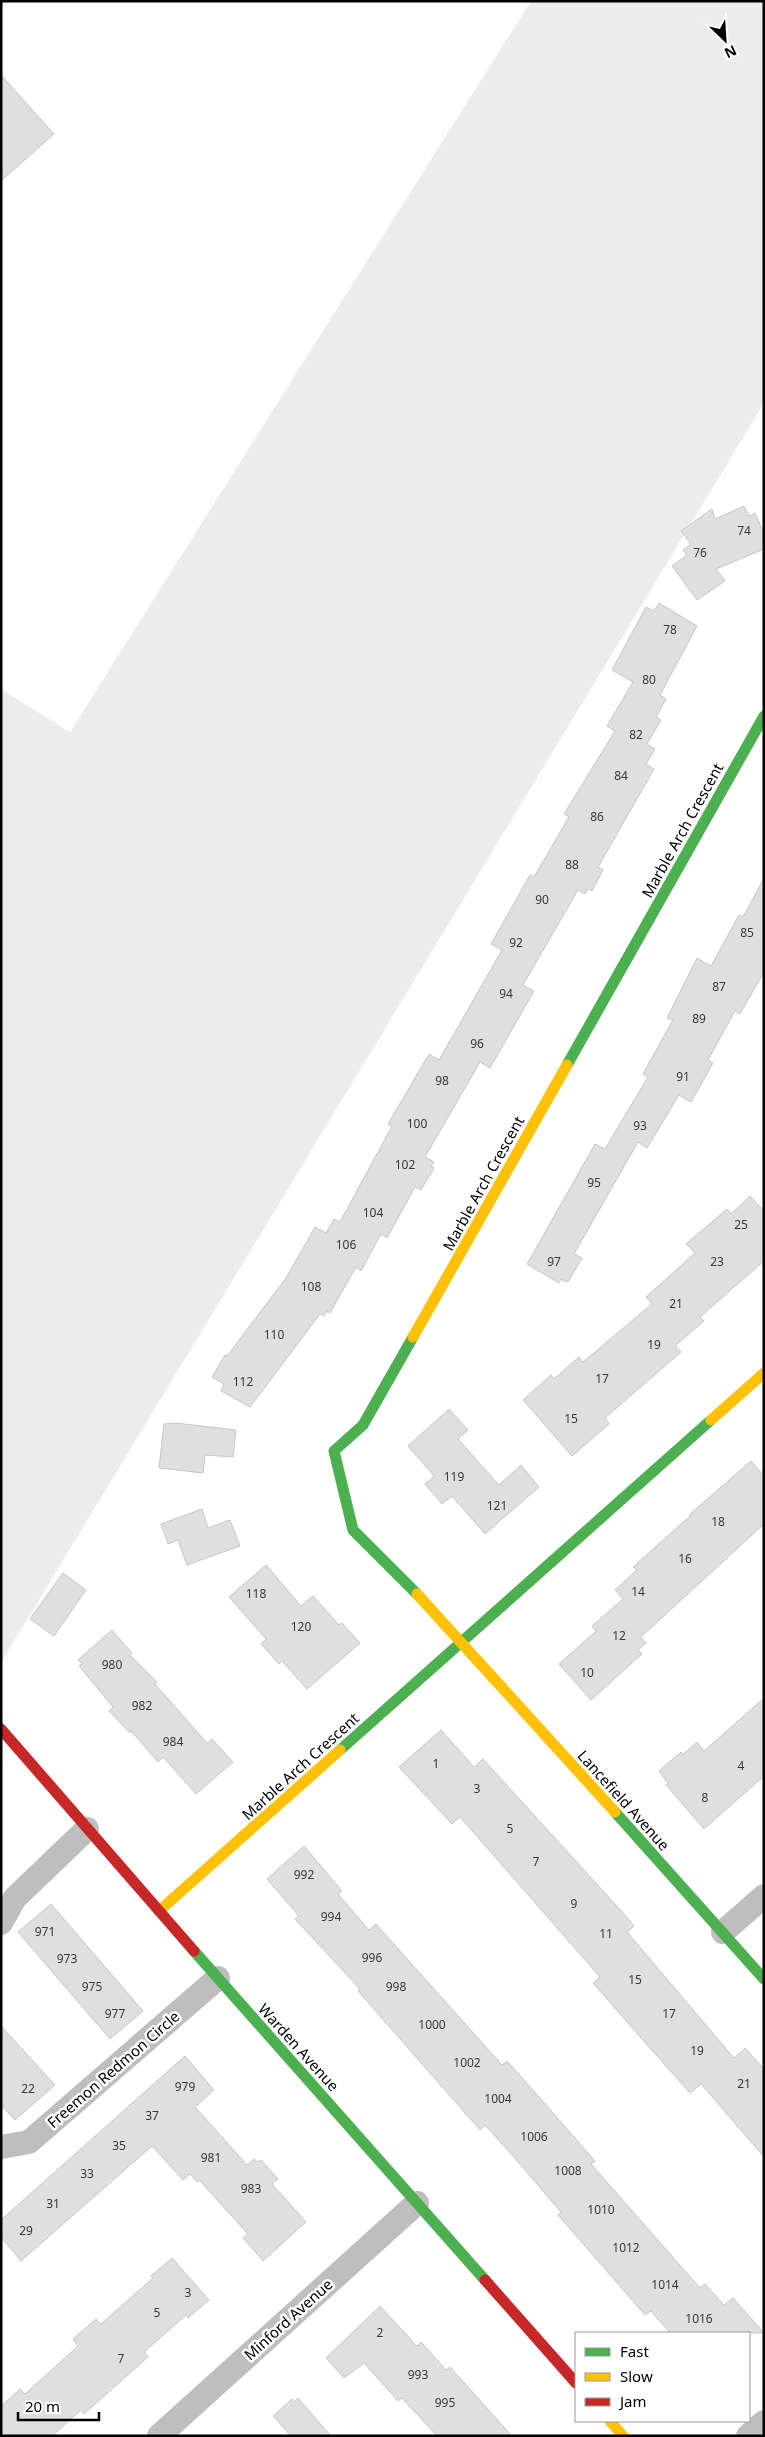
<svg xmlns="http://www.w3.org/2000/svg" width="765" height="2437" font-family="'Noto Sans',sans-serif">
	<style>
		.green { fill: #ececec }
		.building { fill: #dfdfdf; stroke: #c7c7c7 }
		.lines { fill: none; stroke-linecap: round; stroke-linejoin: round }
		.street { stroke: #bebebe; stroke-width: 24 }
		.fast { stroke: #4caf50; stroke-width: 11 }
		.slow { stroke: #ffc107; stroke-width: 11 }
		.jam { stroke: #c62828; stroke-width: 11 }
		.labels { text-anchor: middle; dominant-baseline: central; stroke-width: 5; stroke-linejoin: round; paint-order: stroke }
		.number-label { font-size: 12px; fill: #383838 }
		.street-label { font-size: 15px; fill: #000; stroke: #fff }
	</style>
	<rect width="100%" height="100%" fill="#fff"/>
	<polygon class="green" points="531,1 764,1 764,403 2,1661 1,689 70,732"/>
	<g class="building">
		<polygon points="1,75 54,134 1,181"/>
		<polygon points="744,506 749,516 755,513 764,533 764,549 716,569 725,581 697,600 672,566 687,555 683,550 691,544 681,531 712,509 715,519"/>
		<polygon points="659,603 697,626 660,695 666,699 656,717 661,720 647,744 655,749 646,764 654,769 598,867 603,870 592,891 588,889 585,894 578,890 523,985 534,991 490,1068 480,1062 425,1157 434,1162 431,1167 434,1168 421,1190 415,1187 387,1238 381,1234 361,1271 356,1267 330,1313 327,1311 324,1316 320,1314 250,1407 221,1391 224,1384 212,1377 225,1355 227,1356 286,1278 315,1227 326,1233 334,1219 340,1222 392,1126 388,1124 429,1054 439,1060 502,950 491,944 530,875 534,877 569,817 564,814 615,731 607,726 633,682 612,670 646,607 654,611"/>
		<polygon points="764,878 764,972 740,1014 735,1011 708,1060 713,1063 691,1102 679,1095 647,1148 638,1142 574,1254 582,1258 568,1282 561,1279 559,1283 527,1264 595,1144 605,1149 648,1077 643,1074 673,1020 667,1018 697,958 711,966 739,915 743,917"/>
		<polygon points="750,1196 764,1211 764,1261 700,1317 704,1321 675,1346 681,1352 605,1418 609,1424 572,1456 523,1400 551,1375 554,1379 579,1357 583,1362 652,1304 646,1297 695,1253 686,1244 727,1209 731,1214"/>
		<polygon points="449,1409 468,1430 458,1439 499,1485 521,1465 539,1487 485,1534 452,1496 442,1504 425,1484 434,1476 408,1446"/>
		<polygon points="176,1423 236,1430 233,1457 205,1455 203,1473 159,1468 164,1424"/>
		<polygon points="751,1461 764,1476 764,1524 641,1637 646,1643 638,1650 642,1654 591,1700 559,1664 596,1631 592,1626 623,1599 615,1590 637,1570 633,1567 691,1515 690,1514"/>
		<polygon points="202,1509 208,1528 230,1520 240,1546 187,1565 178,1540 168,1544 161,1524"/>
		<polygon points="266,1565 301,1606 313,1596 339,1625 342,1623 360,1643 307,1689 282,1661 279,1664 261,1644 266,1639 229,1597"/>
		<polygon points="63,1573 86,1590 54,1636 30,1619"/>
		<polygon points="112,1630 132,1653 130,1655 157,1682 155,1684 207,1743 212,1739 233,1762 196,1794 163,1757 158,1762 131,1731 130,1733 109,1711 113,1707 79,1666 82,1664 78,1660"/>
		<polygon points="764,1698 764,1776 704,1829 666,1785 668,1783 659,1771 681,1752 683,1754 697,1742 704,1751"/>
		<polygon points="441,1730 474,1767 483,1759 625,1915 634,1926 627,1932 734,2058 745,2048 764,2069 764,2157 701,2084 690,2093 648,2046 593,1983 600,1977 460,1817 452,1824 399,1767"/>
		<polygon points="304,1846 342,1891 338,1894 369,1930 376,1924 502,2065 507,2061 540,2098 595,2161 591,2164 700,2288 705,2284 724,2305 733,2298 764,2333 670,2333 651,2311 645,2315 558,2215 561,2212 512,2155 485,2125 480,2130 358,1991 360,1989 295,1919 299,1916 267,1879"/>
		<polygon points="51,1904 143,2011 110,2039 18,1932"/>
		<polygon points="1,2026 55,2085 15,2120 1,2105"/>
		<polygon points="185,2056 214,2090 195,2107 247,2165 254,2159 258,2162 261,2160 278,2179 272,2184 306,2222 263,2261 243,2238 248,2234 199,2180 197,2182 190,2174 183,2180 152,2146 21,2261 1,2237 1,2220"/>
		<polygon points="172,2258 209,2300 188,2318 186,2315 144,2352 148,2357 84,2414 81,2410 52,2436 1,2436 1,2406 20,2389 25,2394 78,2346 73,2339 96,2319 101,2324 153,2278 151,2276"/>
		<polygon points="380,2306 417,2346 421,2342 446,2370 450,2367 512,2436 437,2436 402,2398 398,2401 364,2363 344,2378 326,2358"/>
		<polygon points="298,2398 331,2436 291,2436 273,2416 292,2399 294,2402"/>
	</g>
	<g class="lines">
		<g class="street">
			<polyline points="1,1923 15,1898 87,1829"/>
			<polyline points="723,1932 764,1896"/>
			<polyline points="1,2147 29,2142 218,1978"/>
			<polyline points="159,2436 417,2203"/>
			<polyline points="748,2436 764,2422"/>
		</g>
		<g class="fast">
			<polyline points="567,1065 764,716"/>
			<polyline points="413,1337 363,1425 334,1451 353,1530 417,1594"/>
			<polyline points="340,1750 711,1420"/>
			<polyline points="615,1812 764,1979"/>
			<polyline points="194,1951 485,2280"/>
		</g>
		<g class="slow">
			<polyline points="413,1337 567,1065"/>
			<polyline points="711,1420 764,1373"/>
			<polyline points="417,1594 615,1812"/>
			<polyline points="159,1911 340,1750"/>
			<polyline points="610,2421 623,2436"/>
		</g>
		<g class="jam">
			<polyline points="1,1729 194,1951"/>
			<polyline points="485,2280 576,2383"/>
		</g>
	</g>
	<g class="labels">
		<g class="number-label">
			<text x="744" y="530">74</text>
			<text x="700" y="552">76</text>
			<text x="670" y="629">78</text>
			<text x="649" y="679">80</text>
			<text x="636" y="734">82</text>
			<text x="621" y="775">84</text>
			<text x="597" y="816">86</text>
			<text x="572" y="864">88</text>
			<text x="542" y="899">90</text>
			<text x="747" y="932">85</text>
			<text x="516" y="942">92</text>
			<text x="719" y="986">87</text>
			<text x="506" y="993">94</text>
			<text x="699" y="1018">89</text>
			<text x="477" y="1043">96</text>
			<text x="683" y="1076">91</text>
			<text x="442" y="1080">98</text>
			<text x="417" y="1123">100</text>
			<text x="640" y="1125">93</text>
			<text x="405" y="1164">102</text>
			<text x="594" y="1182">95</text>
			<text x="373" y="1212">104</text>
			<text x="741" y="1224">25</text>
			<text x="346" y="1244">106</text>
			<text x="554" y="1261">97</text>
			<text x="717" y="1261">23</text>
			<text x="311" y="1286">108</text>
			<text x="676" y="1303">21</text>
			<text x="274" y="1334">110</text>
			<text x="654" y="1344">19</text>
			<text x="602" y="1378">17</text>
			<text x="243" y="1381">112</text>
			<text x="571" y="1418">15</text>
			<text x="454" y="1476">119</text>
			<text x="497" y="1505">121</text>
			<text x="718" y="1521">18</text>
			<text x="685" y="1558">16</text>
			<text x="638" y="1591">14</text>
			<text x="256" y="1593">118</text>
			<text x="301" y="1626">120</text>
			<text x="619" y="1635">12</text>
			<text x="112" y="1664">980</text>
			<text x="587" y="1672">10</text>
			<text x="142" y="1705">982</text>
			<text x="173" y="1741">984</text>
			<text x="436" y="1763">1</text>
			<text x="741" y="1765">4</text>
			<text x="477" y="1788">3</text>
			<text x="705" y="1797">8</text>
			<text x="510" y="1828">5</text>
			<text x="536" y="1861">7</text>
			<text x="304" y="1874">992</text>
			<text x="574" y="1903">9</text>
			<text x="331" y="1916">994</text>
			<text x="45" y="1931">971</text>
			<text x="606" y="1933">11</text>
			<text x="372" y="1957">996</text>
			<text x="67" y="1958">973</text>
			<text x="635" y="1979">15</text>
			<text x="92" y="1986">975</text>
			<text x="396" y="1986">998</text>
			<text x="115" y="2013">977</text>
			<text x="669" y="2013">17</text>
			<text x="432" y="2024">1000</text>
			<text x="697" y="2050">19</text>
			<text x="467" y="2062">1002</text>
			<text x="744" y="2083">21</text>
			<text x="185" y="2086">979</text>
			<text x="28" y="2088">22</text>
			<text x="498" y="2098">1004</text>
			<text x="152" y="2115">37</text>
			<text x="534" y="2136">1006</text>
			<text x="119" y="2145">35</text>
			<text x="211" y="2157">981</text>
			<text x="568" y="2170">1008</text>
			<text x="87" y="2173">33</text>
			<text x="251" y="2188">983</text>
			<text x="53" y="2203">31</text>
			<text x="601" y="2209">1010</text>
			<text x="26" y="2230">29</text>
			<text x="626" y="2247">1012</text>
			<text x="665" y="2284">1014</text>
			<text x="188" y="2292">3</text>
			<text x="157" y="2312">5</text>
			<text x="699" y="2318">1016</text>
			<text x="380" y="2332">2</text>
			<text x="121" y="2358">7</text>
			<text x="418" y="2374">993</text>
			<text x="445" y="2402">995</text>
		</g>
		<g class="street-label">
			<text transform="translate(682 830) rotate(-61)">Marble Arch Crescent</text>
			<text transform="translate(483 1183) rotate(-61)">Marble Arch Crescent</text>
			<text transform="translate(300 1766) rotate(-42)">Marble Arch Crescent</text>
			<text transform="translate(624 1800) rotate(48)">Lancefield Avenue</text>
			<text transform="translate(299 2047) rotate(48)">Warden Avenue</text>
			<text transform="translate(113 2069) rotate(-41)">Freemon Redmon Circle</text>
			<text transform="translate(288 2319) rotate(-42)">Minford Avenue</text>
		</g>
	</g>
	<rect width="765" height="2437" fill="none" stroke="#000000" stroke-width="5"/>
	<rect x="575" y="2332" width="175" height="90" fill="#ffffff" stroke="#999999"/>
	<rect x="585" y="2348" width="25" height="8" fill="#4caf50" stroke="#999999"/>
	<text x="620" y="2357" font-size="15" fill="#000000">Fast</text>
	<rect x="585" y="2373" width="25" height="8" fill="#ffc107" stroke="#999999"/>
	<text x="620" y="2382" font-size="15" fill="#000000">Slow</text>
	<rect x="585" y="2398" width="25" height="8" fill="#c62828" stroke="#999999"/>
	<text x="620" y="2407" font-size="15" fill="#000000">Jam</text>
	<g transform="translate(725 40) rotate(155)" stroke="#ffffff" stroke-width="4" paint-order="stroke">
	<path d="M0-4L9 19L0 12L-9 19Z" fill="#000000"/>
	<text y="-8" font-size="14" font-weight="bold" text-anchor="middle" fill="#000000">N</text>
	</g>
	<path d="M18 2412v8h81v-8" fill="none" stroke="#000000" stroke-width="2.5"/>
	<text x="25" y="2412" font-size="15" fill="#000000" stroke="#ffffff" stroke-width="4" paint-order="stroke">20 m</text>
</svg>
